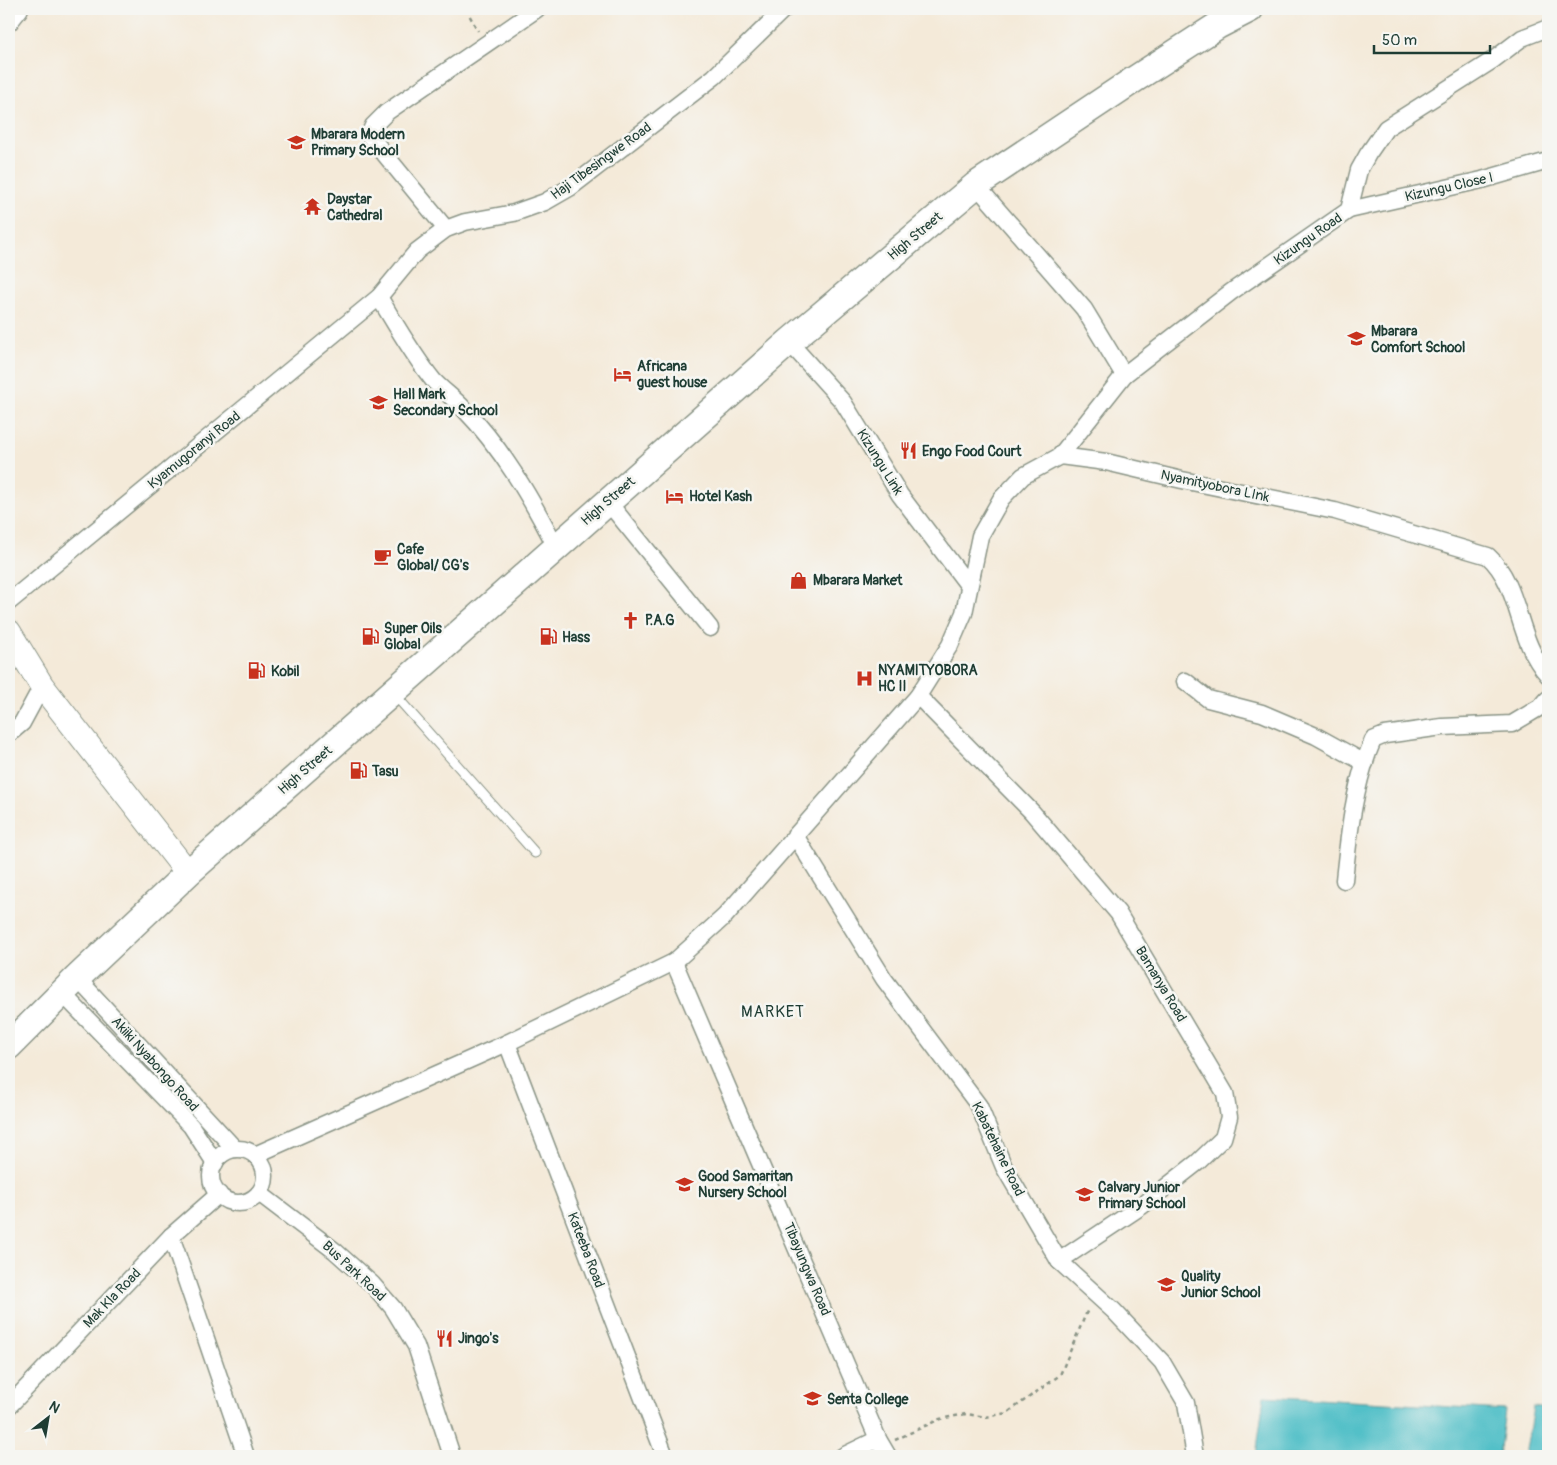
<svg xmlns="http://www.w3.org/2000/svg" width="1557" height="1465" font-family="Pangolin,sans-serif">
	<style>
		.water { fill: #52c0c8; stroke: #387e7e }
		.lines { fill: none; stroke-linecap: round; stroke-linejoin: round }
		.lane-casing { stroke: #8a9486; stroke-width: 11 }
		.street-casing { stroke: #8a9486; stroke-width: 19 }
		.secondary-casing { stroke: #8a9486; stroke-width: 26 }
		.primary-casing { stroke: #8a9486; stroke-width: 29 }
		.path { stroke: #8a9486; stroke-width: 2.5; stroke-dasharray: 4 4; stroke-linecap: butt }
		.lane { stroke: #fff; stroke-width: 9 }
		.street { stroke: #fff; stroke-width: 16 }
		.secondary { stroke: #fff; stroke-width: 24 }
		.primary { stroke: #fff; stroke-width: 26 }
		.labels { text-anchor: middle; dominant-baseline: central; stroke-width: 5; stroke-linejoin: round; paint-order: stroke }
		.poi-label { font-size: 14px; font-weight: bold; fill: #1f3d34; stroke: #f6f6f2; text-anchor: start }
		.street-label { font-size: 14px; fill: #1f3d34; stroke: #f6f6f2 }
		.quarter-label { font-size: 16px; letter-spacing: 1px; fill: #1f3d34; stroke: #f6f6f2 }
	</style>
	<rect width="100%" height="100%" fill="#f6f6f2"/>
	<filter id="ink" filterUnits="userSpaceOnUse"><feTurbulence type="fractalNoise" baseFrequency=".02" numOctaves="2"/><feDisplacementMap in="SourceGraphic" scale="10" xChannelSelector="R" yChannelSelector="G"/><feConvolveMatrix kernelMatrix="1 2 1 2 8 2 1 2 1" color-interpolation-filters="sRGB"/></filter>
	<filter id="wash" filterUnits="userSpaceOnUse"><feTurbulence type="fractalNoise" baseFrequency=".0096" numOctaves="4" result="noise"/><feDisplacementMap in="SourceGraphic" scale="20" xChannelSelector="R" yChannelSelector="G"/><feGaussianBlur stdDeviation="1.12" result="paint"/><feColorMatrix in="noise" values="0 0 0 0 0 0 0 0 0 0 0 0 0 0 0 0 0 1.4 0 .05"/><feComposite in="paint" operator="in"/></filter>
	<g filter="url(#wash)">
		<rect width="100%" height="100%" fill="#f4ead9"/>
		<g class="water">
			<polygon points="1264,1396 1505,1410 1499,1456 1256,1456"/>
			<polygon points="1533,1407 1548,1409 1548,1456 1525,1456"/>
		</g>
	</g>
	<g filter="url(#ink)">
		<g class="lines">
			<defs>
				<polyline id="lane" points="394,694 535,853"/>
				<g id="street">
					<polyline points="9,23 20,9"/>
					<polyline points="976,185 1084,309 1124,375"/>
					<polyline points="1349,210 1482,180 1548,161"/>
					<polyline points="446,229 369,135 373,126 387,112 537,9"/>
					<path d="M379,297C396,325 412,354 433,380C442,390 454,398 463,408C502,448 531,498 556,547"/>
					<polyline points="789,342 843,402 900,495 968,585"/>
					<polyline points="1060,456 1124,375 1231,292 1349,210 1359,170 1368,154 1386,128 1493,60 1522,38 1548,28"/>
					<polyline points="608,502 710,628"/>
					<polyline points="9,602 379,297 417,251 446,229 465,222 514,213 545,202 571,187 714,77 784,9"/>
					<polyline points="1185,681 1208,699 1262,713 1316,736 1365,763"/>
					<polyline points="918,696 1032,812 1118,913 1225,1093 1229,1117 1223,1138 1198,1162 1143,1205 1059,1261"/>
					<polyline points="9,734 22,723 42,686"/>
					<polyline points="796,837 884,979 979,1106 1004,1167 1059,1261 1114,1311 1162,1362 1186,1403 1195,1456"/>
					<path d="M1344,880C1349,833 1354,784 1373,740L1385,735L1442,727L1512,724L1542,706L1548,699"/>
					<polyline points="674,962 878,1439 888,1456"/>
					<polyline points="77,978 235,1149"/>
					<polyline points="62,993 191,1126 215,1163"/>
					<polyline points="507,1043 665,1456"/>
					<circle cx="238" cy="1176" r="27"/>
					<path d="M255,1155L507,1043L674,962L725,916L918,696L950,645L964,613L980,536L1001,499L1023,476L1060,456L1106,462L1182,480L1335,511L1488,556C1522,587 1515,639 1548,675"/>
					<polyline points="259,1193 335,1251 372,1284 393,1308 416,1346 452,1456"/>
					<polyline points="171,1236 246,1456"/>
					<polyline points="9,1406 171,1236 219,1194"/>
					<polyline points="843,1456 878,1439"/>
				</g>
				<polyline id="secondary" points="9,632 42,686 188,873"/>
				<polyline id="primary" points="9,1046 77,978 188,873 789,342 976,185 1135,79 1217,26 1250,9"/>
			</defs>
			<use href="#lane" class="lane-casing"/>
			<use href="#street" class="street-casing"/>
			<use href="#secondary" class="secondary-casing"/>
			<use href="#primary" class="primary-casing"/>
			<g class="path">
				<polyline points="466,9 478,31"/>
				<polyline points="895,1440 940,1419 966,1414 986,1417 1007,1413 1060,1375 1088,1309"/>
			</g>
			<use href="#lane" class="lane"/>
			<use href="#street" class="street"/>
			<use href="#secondary" class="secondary"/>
			<use href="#primary" class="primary"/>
		</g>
	</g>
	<defs>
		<symbol id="school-bare" viewBox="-9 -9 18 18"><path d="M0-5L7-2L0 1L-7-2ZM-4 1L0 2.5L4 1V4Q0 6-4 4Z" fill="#c8321e" stroke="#f6f6f2" stroke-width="2.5" paint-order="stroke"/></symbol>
		<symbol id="temple-bare" viewBox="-9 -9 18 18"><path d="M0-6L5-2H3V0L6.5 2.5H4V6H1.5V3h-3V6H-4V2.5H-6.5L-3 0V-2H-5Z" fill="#c8321e" stroke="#f6f6f2" stroke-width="2.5" paint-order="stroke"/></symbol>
		<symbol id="hotel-bare" viewBox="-9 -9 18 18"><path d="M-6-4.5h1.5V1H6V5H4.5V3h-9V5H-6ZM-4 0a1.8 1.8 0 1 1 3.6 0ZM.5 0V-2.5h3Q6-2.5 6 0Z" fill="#c8321e" stroke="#f6f6f2" stroke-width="2.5" paint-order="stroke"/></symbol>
		<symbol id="restaurant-bare" viewBox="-9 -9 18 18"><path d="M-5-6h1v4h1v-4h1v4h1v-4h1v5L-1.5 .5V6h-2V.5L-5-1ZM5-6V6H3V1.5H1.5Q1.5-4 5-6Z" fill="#c8321e" stroke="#f6f6f2" stroke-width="2.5" paint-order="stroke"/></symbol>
		<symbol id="cafe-bare" viewBox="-9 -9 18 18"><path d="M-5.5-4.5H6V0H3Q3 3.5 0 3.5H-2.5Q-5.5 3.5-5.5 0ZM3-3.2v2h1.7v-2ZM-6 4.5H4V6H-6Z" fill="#c8321e" stroke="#f6f6f2" stroke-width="2.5" paint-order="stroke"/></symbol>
		<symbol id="shop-bare" viewBox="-9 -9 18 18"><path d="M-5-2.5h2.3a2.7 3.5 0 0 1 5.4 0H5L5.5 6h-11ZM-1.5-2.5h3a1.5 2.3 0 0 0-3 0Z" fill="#c8321e" stroke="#f6f6f2" stroke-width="2.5" paint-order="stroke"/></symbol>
		<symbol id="church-bare" viewBox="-9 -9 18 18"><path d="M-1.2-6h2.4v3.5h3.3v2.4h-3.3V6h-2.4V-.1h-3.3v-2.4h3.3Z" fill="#c8321e" stroke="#f6f6f2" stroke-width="2.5" paint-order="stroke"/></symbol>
		<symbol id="fuel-bare" viewBox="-9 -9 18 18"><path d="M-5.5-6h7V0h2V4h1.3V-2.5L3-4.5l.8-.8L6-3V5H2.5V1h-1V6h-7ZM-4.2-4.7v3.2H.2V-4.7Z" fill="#c8321e" stroke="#f6f6f2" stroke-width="2.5" paint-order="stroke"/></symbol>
		<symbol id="hospital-bare" viewBox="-9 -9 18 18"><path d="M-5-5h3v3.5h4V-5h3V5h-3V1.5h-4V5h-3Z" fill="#c8321e" stroke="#f6f6f2" stroke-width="2.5" paint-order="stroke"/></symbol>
	</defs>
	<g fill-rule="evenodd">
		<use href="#school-bare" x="284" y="130" width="25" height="25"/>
		<use href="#temple-bare" x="300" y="194" width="25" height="25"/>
		<use href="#school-bare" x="1344" y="326" width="25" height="25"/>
		<use href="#hotel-bare" x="610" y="362" width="25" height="25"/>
		<use href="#school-bare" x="366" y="390" width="25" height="25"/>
		<use href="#restaurant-bare" x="896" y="438" width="25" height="25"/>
		<use href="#hotel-bare" x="662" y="484" width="25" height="25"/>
		<use href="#cafe-bare" x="370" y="544" width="25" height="25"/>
		<use href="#shop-bare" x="786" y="568" width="25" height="25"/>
		<use href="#church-bare" x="618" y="608" width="25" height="25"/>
		<use href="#fuel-bare" x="358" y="624" width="25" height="25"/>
		<use href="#fuel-bare" x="536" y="624" width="25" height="25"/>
		<use href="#fuel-bare" x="244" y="658" width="25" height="25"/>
		<use href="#hospital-bare" x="852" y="666" width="25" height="25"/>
		<use href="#fuel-bare" x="346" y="758" width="25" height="25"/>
		<use href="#school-bare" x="672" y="1172" width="25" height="25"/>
		<use href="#school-bare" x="1072" y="1182" width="25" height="25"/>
		<use href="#school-bare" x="1154" y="1272" width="25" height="25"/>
		<use href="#restaurant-bare" x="432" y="1326" width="25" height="25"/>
		<use href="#school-bare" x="800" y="1386" width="25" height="25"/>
	</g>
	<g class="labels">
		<g class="poi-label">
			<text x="311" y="134">Mbarara Modern<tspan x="311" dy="16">Primary School</tspan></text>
			<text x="327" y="199">Daystar<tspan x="327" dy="16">Cathedral</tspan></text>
			<text x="1371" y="331">Mbarara<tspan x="1371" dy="16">Comfort School</tspan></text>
			<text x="637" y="366">Africana<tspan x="637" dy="16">guest house</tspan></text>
			<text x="393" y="394">Hall Mark<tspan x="393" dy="16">Secondary School</tspan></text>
			<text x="922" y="451">Engo Food Court</text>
			<text x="689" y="496">Hotel Kash</text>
			<text x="397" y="549">Cafe<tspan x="397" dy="16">Global/ CG's</tspan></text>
			<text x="813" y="580">Mbarara Market</text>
			<text x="645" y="620">P.A.G</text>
			<text x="384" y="628">Super Oils<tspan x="384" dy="16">Global</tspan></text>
			<text x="562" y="637">Hass</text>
			<text x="878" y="670">NYAMITYOBORA<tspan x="878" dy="16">HC II</tspan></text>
			<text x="271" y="671">Kobil</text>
			<text x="372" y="771">Tasu</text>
			<text x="698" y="1176">Good Samaritan<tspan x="698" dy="16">Nursery School</tspan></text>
			<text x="1098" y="1187">Calvary Junior<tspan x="1098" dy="16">Primary School</tspan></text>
			<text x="1181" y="1276">Quality<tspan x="1181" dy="16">Junior School</tspan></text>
			<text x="458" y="1338">Jingo's</text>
			<text x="827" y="1399">Senta College</text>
		</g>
		<g class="street-label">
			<text transform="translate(601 161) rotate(-36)">Haji Tibesingwe Road</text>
			<text transform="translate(1449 187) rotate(-13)">Kizungu Close I</text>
			<text transform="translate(915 236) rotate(-40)">High Street</text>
			<text transform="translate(1308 239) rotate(-35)">Kizungu Road</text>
			<text transform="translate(194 450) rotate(-39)">Kyamugoranyi Road</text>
			<text transform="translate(880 462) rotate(58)">Kizungu Link</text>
			<text transform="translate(1215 486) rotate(12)">Nyamityobora LInk</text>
			<text transform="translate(608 501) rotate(-41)">High Street</text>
			<text transform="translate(305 770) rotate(-41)">High Street</text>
			<text transform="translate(1161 984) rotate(59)">Bamanya Road</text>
			<text transform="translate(155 1064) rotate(48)">Akiiki Nyabongo Road</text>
			<text transform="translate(998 1149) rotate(64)">Kabatehaine Road</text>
			<text transform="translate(586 1250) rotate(69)">Kateeba Road</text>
			<text transform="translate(807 1269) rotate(67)">Tibayungwa Road</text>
			<text transform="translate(354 1271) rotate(43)">Bus Park Road</text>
			<text transform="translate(112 1298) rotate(-46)">Mak Kla Road</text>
		</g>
		<g class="quarter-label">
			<text x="773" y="1012">MARKET</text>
		</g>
	</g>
	<rect width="1557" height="1465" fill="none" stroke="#f6f6f2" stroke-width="30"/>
	<g transform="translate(48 1418) rotate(31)" stroke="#f6f6f2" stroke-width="4" paint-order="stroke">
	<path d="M0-4L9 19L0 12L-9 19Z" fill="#1f3d34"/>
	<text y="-8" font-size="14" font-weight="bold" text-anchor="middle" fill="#1f3d34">N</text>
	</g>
	<path d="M1374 45v8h116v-8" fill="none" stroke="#1f3d34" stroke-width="2.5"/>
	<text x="1382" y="45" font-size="15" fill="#1f3d34" stroke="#f6f6f2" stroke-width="4" paint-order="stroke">50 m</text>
</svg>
